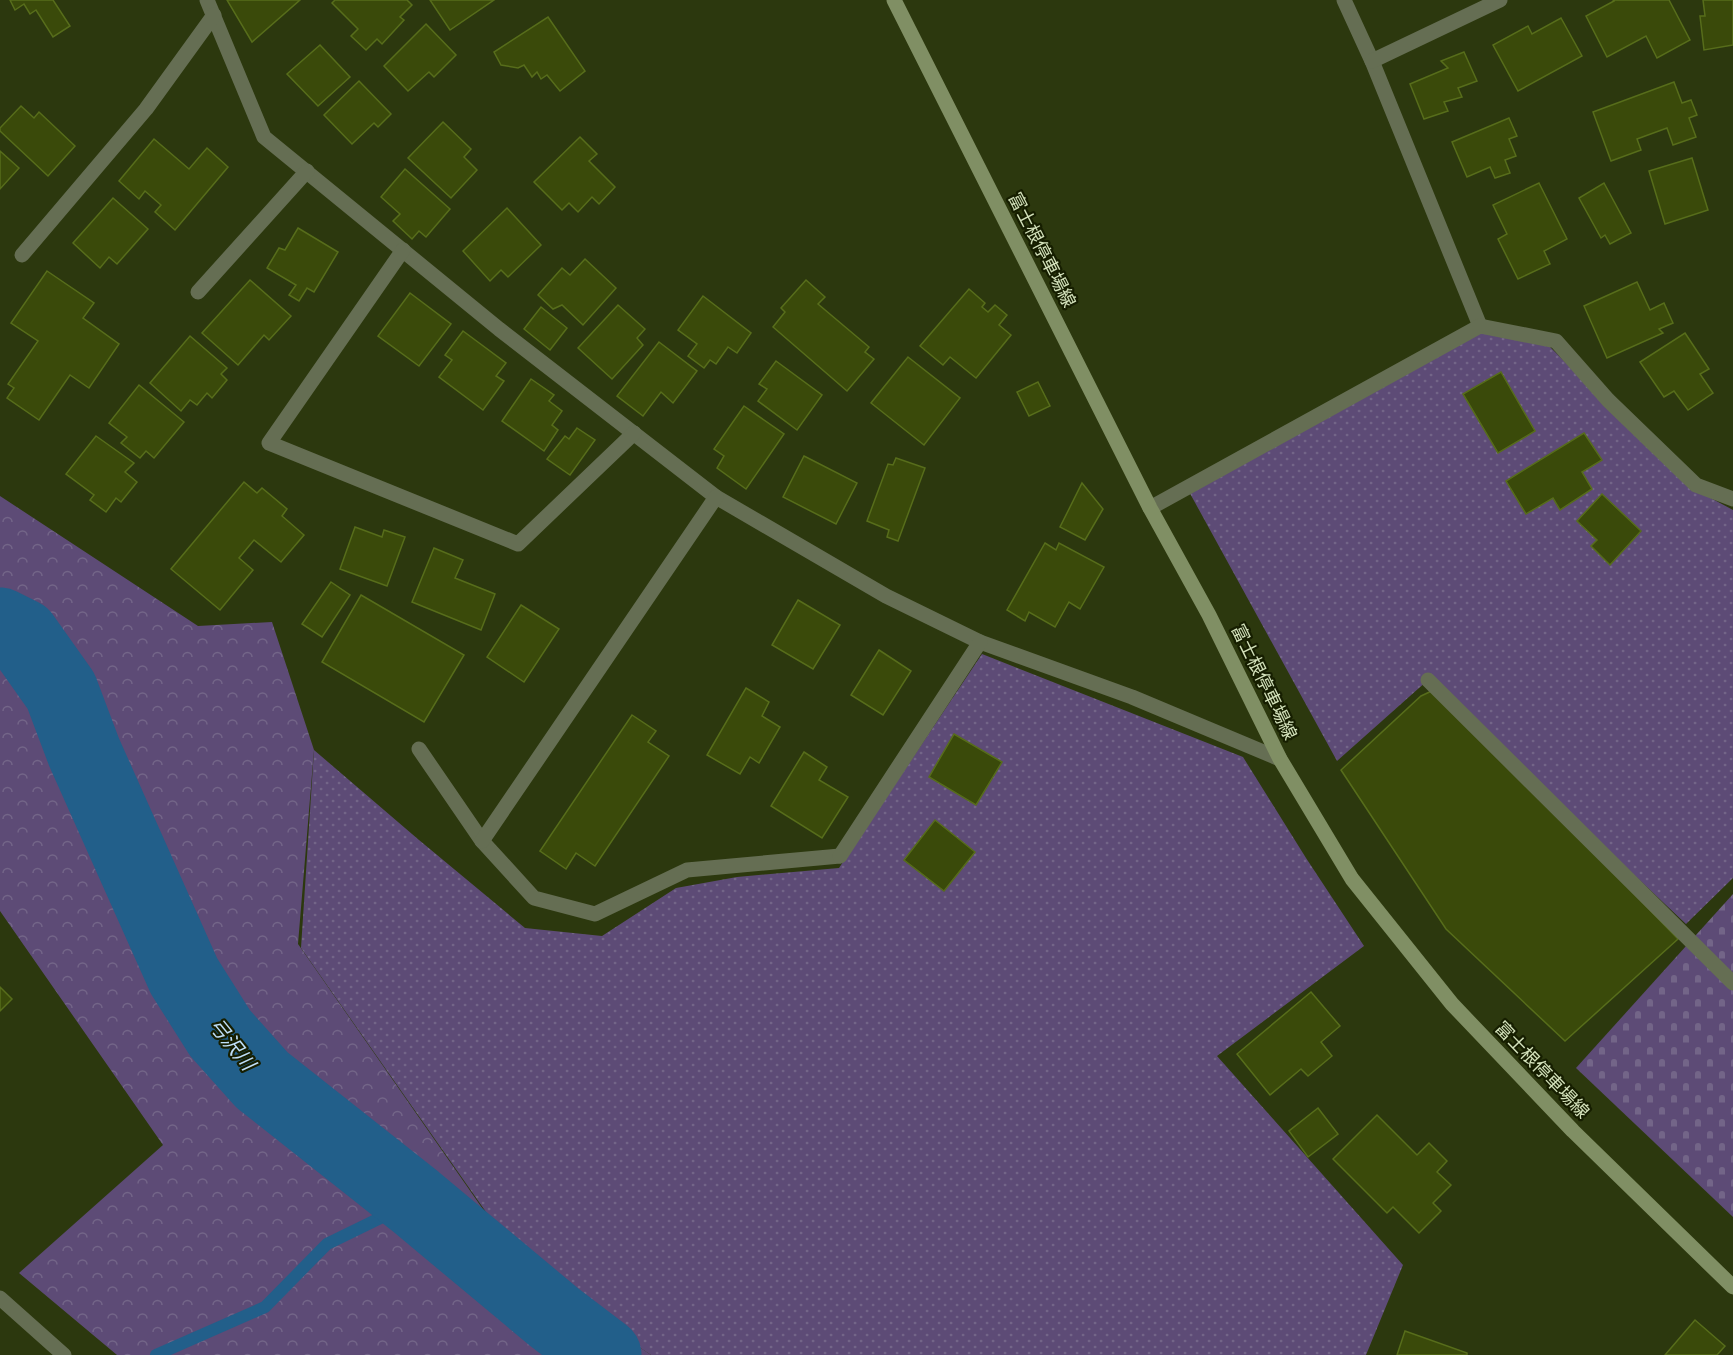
<svg xmlns="http://www.w3.org/2000/svg" width="1733" height="1355" font-family="'Fira Sans','Noto Sans JP',sans-serif">
	<style>
		.grass { fill: url(#grass-dots) }
		.forest { fill: url(#forest-crowns) }
		.cemetery { fill: url(#cemetery-stones) }
		.lines { fill: none; stroke-linecap: round; stroke-linejoin: round }
		.stream { stroke: #225f8a; stroke-width: 12 }
		.river { stroke: #225f8a; stroke-width: 75 }
		.building { fill: #3a4a0a; stroke: #576d1b; stroke-width: 1.5 }
		.lane { stroke: #656e53; stroke-width: 15 }
		.street { stroke: #656e53; stroke-width: 15 }
		.secondary { stroke: #808f64; stroke-width: 15 }
		.labels { text-anchor: middle; dominant-baseline: central; stroke-width: 4.5; stroke-linejoin: round; paint-order: stroke }
		.street-label { font-size: 18px; fill: #d4e2bb; stroke: #161e00 }
		.water-label { font-size: 20px; font-style: italic; fill: #c0e0fa; stroke: #161e00 }
	</style>
	<defs>
		<pattern id="grass-dots" width="8" height="8" patternUnits="userSpaceOnUse" patternTransform="scale(1.5)"><rect width="8" height="8" fill="#5d4b76"/><path d="M2 2h.1M6 6h.1" fill="none" stroke="#736588" stroke-width="1.8" stroke-linecap="round"/></pattern>
		<pattern id="forest-crowns" width="20" height="18" patternUnits="userSpaceOnUse" patternTransform="scale(1.5)"><rect width="20" height="18" fill="#5d4b76"/><path d="M2 6a3 3 0 1 1 6 0M12 15a3 3 0 1 1 6 0" fill="none" stroke="#736588"/></pattern>
		<pattern id="cemetery-stones" width="16" height="16" patternUnits="userSpaceOnUse" patternTransform="scale(1.5)"><rect width="16" height="16" fill="#5d4b76"/><path d="M2 7V4a2 2 0 0 1 4 0v3zM10 15v-3a2 2 0 0 1 4 0v3z" fill="#736588"/></pattern>
	</defs>
	<rect width="100%" height="100%" fill="#2c380e"/>
	<g class="grass">
		<polygon points="1480,326 1548,345 1694,489 1733,510 1733,878 1686,924 1428,680 1337,761 1187,488"/>
		<polygon points="982,654 1243,757 1306,858 1364,946 1217,1056 1403,1265 1366,1355 651,1355 528,1272 301,948 314,750 419,840 525,928 602,936 676,888 737,877 839,868"/>
	</g>
	<polygon class="forest" points="0,496 198,626 272,622 314,750 298,944 524,1268 651,1355 117,1355 19,1273 163,1145 0,911"/>
	<polygon class="cemetery" points="1733,894 1733,1217 1576,1068"/>
	<g class="lines">
		<polyline class="stream" points="156,1355 265,1307 327,1244 415,1201"/>
		<polyline class="river" points="0,625 22,636 61,691 84,752 184,976 220,1033 262,1080 415,1201 554,1317 604,1355"/>
	</g>
	<g class="building">
		<polygon points="10,0 53,0 70,26 53,37 36,10 30,14 24,4 15,10"/>
		<polygon points="227,0 300,0 252,42"/>
		<polygon points="335,0 407,0 412,5 400,17 404,20 382,44 377,39 366,50 351,36 358,29 332,3"/>
		<polygon points="430,0 494,0 450,30"/>
		<polygon points="1613,0 1669,0 1690,40 1657,58 1646,36 1607,57 1586,16 1614,1"/>
		<polygon points="1703,0 1733,0 1733,45 1704,50 1700,16 1705,16"/>
		<polygon points="548,17 585,71 560,91 547,75 541,79 537,72 532,77 524,65 518,68 501,65 494,52"/>
		<polygon points="1561,18 1582,56 1518,91 1493,45 1528,26 1532,34"/>
		<polygon points="426,24 456,55 434,77 429,72 408,91 384,66"/>
		<polygon points="320,45 350,77 318,106 287,74"/>
		<polygon points="1464,52 1477,81 1458,88 1462,97 1444,102 1448,111 1424,119 1410,84 1448,68 1441,61"/>
		<polygon points="359,81 391,114 378,127 374,123 352,144 324,115"/>
		<polygon points="1674,82 1682,103 1691,100 1697,115 1689,118 1696,137 1673,145 1667,128 1637,139 1641,150 1611,161 1593,112"/>
		<polygon points="21,106 34,118 39,112 75,146 48,176 0,131 0,128"/>
		<polygon points="1509,118 1517,136 1509,139 1516,156 1505,160 1510,173 1495,178 1490,167 1467,177 1452,142"/>
		<polygon points="443,122 471,149 464,157 477,170 451,198 408,158"/>
		<polygon points="580,137 597,154 589,161 615,187 599,204 592,197 578,212 569,203 562,210 534,182"/>
		<polygon points="154,139 189,169 207,148 228,167 175,230 155,212 161,205 145,191 139,199 119,181"/>
		<polygon points="0,151 19,168 0,189"/>
		<polygon points="1692,158 1708,210 1665,224 1649,171"/>
		<polygon points="405,169 450,209 426,237 419,231 412,239 393,221 400,214 381,197"/>
		<polygon points="1539,183 1567,239 1544,251 1550,264 1518,279 1498,239 1507,234 1493,205"/>
		<polygon points="1604,183 1631,233 1610,244 1605,235 1601,238 1579,198"/>
		<polygon points="113,198 148,229 117,264 109,257 100,268 73,243"/>
		<polygon points="507,208 541,245 508,277 501,270 490,281 463,251"/>
		<polygon points="298,228 338,252 314,292 307,288 299,301 289,295 296,285 267,268 279,248 285,250"/>
		<polygon points="585,259 616,288 583,325 562,305 553,309 538,295 562,268 570,275"/>
		<polygon points="47,271 94,303 83,318 119,344 89,388 70,375 39,420 7,398 14,388 8,384 38,341 11,323"/>
		<polygon points="250,280 291,316 269,340 264,335 238,365 202,333"/>
		<polygon points="806,280 825,297 818,304 869,347 865,352 874,359 847,391 773,327 785,312 781,308"/>
		<polygon points="1637,282 1650,310 1664,303 1673,323 1659,329 1663,333 1607,358 1584,306"/>
		<polygon points="969,289 985,303 982,307 988,312 995,305 1007,315 999,325 1011,335 976,378 950,357 943,365 920,346"/>
		<polygon points="410,293 451,324 419,366 378,336"/>
		<polygon points="703,296 751,333 737,353 728,347 716,364 710,360 704,368 688,356 697,344 678,330"/>
		<polygon points="618,305 645,329 637,338 643,345 612,379 578,348"/>
		<polygon points="541,307 567,328 550,350 524,329"/>
		<polygon points="463,331 506,363 496,376 504,381 483,410 439,377 452,360 445,355"/>
		<polygon points="1685,333 1709,369 1700,374 1713,393 1688,410 1674,391 1664,397 1640,362"/>
		<polygon points="190,336 227,368 221,374 227,380 212,398 207,393 197,405 190,400 181,411 150,383"/>
		<polygon points="659,342 697,371 673,403 661,392 643,416 617,396"/>
		<polygon points="908,357 960,398 924,445 871,403"/>
		<polygon points="776,361 822,395 797,430 758,401 767,389 759,384"/>
		<polygon points="1501,372 1535,431 1498,453 1463,394"/>
		<polygon points="531,379 554,395 549,401 562,411 552,425 558,430 544,451 502,421"/>
		<polygon points="1038,382 1050,406 1029,416 1017,392"/>
		<polygon points="139,385 184,422 154,458 146,451 140,458 121,443 127,437 109,423"/>
		<polygon points="744,406 784,434 746,489 717,468 724,456 714,449"/>
		<polygon points="577,428 595,440 570,475 547,459 565,436 569,439"/>
		<polygon points="1584,433 1602,460 1582,472 1592,489 1560,510 1553,498 1526,514 1506,481"/>
		<polygon points="96,436 134,463 125,472 137,482 121,502 116,498 106,512 90,500 94,495 66,474"/>
		<polygon points="804,456 857,483 836,524 783,497"/>
		<polygon points="896,458 925,468 898,541 887,537 889,530 867,521 888,464 893,465"/>
		<polygon points="244,482 257,493 262,488 287,509 282,516 304,535 281,562 254,540 239,558 253,570 220,610 171,569"/>
		<polygon points="1082,483 1103,509 1085,540 1060,527"/>
		<polygon points="1602,494 1641,531 1610,565 1591,546 1597,540 1577,521"/>
		<polygon points="355,527 382,537 384,530 405,537 387,586 340,569"/>
		<polygon points="1045,543 1056,550 1059,543 1104,567 1080,609 1069,602 1055,627 1029,612 1025,621 1007,610"/>
		<polygon points="434,548 463,560 455,578 495,594 481,630 412,602"/>
		<polygon points="331,582 350,595 322,637 302,624"/>
		<polygon points="361,595 464,655 424,722 322,662"/>
		<polygon points="798,600 840,625 813,669 772,645"/>
		<polygon points="521,605 559,629 524,682 487,657"/>
		<polygon points="879,650 911,671 883,715 851,695"/>
		<polygon points="746,688 769,702 762,716 780,727 759,763 750,757 740,774 707,755"/>
		<polygon points="1436,689 1678,939 1565,1041 1446,929 1341,770 1421,696"/>
		<polygon points="632,715 656,731 648,742 669,756 595,866 576,853 566,869 540,851"/>
		<polygon points="954,734 1002,762 976,805 929,777"/>
		<polygon points="804,752 827,767 819,780 848,797 822,838 771,806"/>
		<polygon points="935,820 975,852 944,891 904,860"/>
		<polygon points="0,987 12,999 0,1011"/>
		<polygon points="1311,992 1340,1026 1321,1042 1332,1056 1308,1076 1301,1069 1270,1095 1237,1054"/>
		<polygon points="1318,1108 1338,1134 1308,1157 1289,1131"/>
		<polygon points="1377,1115 1417,1155 1429,1143 1447,1161 1437,1172 1451,1185 1433,1203 1441,1211 1419,1233 1393,1207 1387,1213 1333,1159"/>
		<polygon points="1695,1320 1725,1346 1717,1355 1665,1355"/>
		<polygon points="1405,1331 1467,1353 1467,1355 1397,1355"/>
	</g>
	<g class="lines">
		<g class="lane">
			<polyline points="1428,680 1733,983"/>
			<polyline points="419,749 482,841 534,898 595,914 687,870 840,856"/>
		</g>
		<g class="street">
			<polyline points="207,0 264,137 499,329 716,497 886,596 980,642 1132,697 1280,759"/>
			<polyline points="1344,0 1372,61 1480,326"/>
			<polyline points="1372,61 1500,0"/>
			<polyline points="403,250 269,443 518,544 634,433"/>
			<polyline points="22,255 146,109 214,15"/>
			<polyline points="198,292 307,171"/>
			<polyline points="1150,508 1480,326 1556,341 1608,400 1696,485 1733,499"/>
			<polyline points="482,841 716,497"/>
			<polyline points="840,856 980,642"/>
			<polyline points="0,1298 64,1355"/>
		</g>
		<polyline class="secondary" points="894,0 1150,508 1209,615 1280,759 1352,879 1452,1004 1573,1131 1733,1287"/>
	</g>
	<g class="labels">
		<g class="street-label">
			<text transform="translate(1042 250) rotate(63)">富士根停車場線</text>
			<text transform="translate(1264 682) rotate(64)">富士根停車場線</text>
			<text transform="translate(1542 1070) rotate(46)">富士根停車場線</text>
		</g>
		<g class="water-label">
			<text transform="translate(232 1044) rotate(51)">弓沢川</text>
		</g>
	</g>
</svg>
